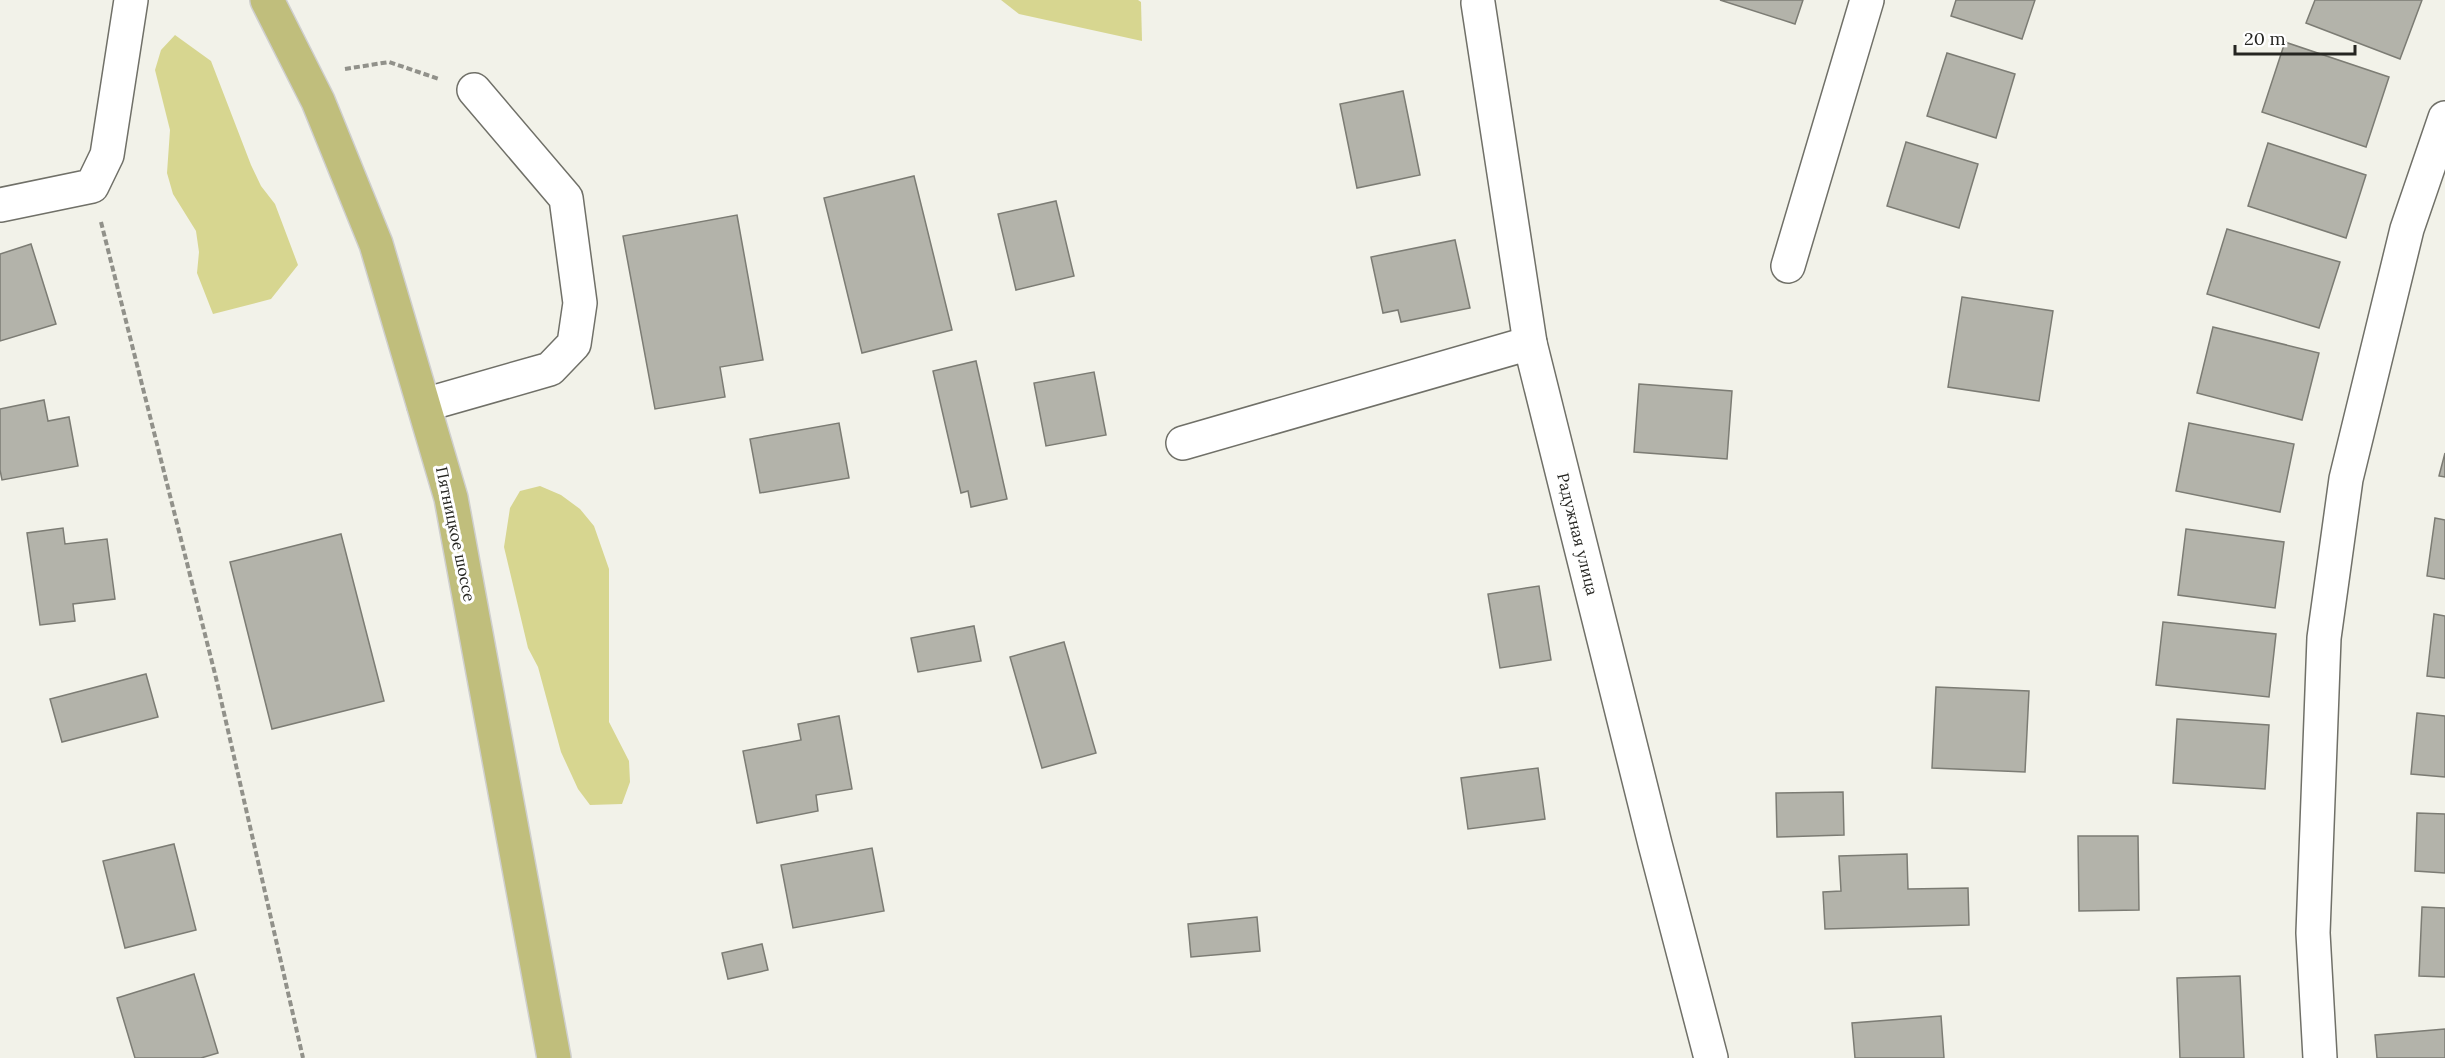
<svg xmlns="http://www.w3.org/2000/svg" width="2445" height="1058" font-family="Lora,serif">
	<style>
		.green { fill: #d7d690 }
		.building { fill: #b3b3aa; stroke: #7c7c74; stroke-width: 1.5 }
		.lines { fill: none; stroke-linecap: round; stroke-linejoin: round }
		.minor-casing { stroke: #707068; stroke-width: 36 }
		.major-casing { stroke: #cfcfce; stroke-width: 36 }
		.path { stroke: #91918a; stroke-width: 4; stroke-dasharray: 6 3; stroke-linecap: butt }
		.minor { stroke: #fff; stroke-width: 33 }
		.major { stroke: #c0be7c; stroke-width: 33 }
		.labels { text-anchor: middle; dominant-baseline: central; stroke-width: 6; stroke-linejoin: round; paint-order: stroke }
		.street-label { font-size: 16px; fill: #252521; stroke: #fff }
	</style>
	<rect width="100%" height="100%" fill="#f2f2e9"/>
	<g class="green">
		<polygon points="1001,0 1138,0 1141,2 1142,41 1019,14"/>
		<polygon points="175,35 211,61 251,165 261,186 275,204 298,265 271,299 213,314 197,273 199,252 196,231 173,194 167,173 170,130 155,70 161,50"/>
		<polygon points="540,486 561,495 580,509 594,526 609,569 609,722 629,761 630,782 622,804 590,805 578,789 561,752 538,667 528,648 504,547 510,508 520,491"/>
	</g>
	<g class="building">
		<polygon points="1720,0 1803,0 1795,24"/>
		<polygon points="1956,0 2035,0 2022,39 1951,16"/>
		<polygon points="2315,0 2422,0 2400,59 2306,23"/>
		<polygon points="2285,42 2389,77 2366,147 2262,112"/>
		<polygon points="1947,53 2015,74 1996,138 1927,116"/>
		<polygon points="1403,91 1420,175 1357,188 1340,104"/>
		<polygon points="1906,142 1978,164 1959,228 1887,206"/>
		<polygon points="2268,143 2366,175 2346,238 2248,206"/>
		<polygon points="914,176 952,330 862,353 824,198"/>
		<polygon points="1056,201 1074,276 1016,290 998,214"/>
		<polygon points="737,215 763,360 720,367 725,397 655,409 623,236"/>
		<polygon points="2227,229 2340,262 2319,328 2207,294"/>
		<polygon points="1455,240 1470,308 1401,322 1398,310 1383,313 1371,257"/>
		<polygon points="31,244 56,324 0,341 0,254"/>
		<polygon points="1962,297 2053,311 2039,401 1948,387"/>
		<polygon points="2213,327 2319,353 2302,420 2197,393"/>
		<polygon points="976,361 1007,499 971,507 968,491 961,493 933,371"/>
		<polygon points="1094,372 1106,435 1046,446 1034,383"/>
		<polygon points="1639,384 1732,391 1727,459 1634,452"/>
		<polygon points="44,400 48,421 69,417 78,466 2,480 0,470 0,409"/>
		<polygon points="839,423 849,478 760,493 750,439"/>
		<polygon points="2189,423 2294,444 2280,512 2176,491"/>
		<polygon points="2445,453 2445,477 2439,476"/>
		<polygon points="2435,518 2445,520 2445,579 2427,576"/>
		<polygon points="63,528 65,544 107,539 115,599 73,604 75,621 40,625 27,533"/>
		<polygon points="2186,529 2284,542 2275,608 2178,595"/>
		<polygon points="341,534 384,701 272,729 230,562"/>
		<polygon points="1539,586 1551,660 1500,668 1488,594"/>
		<polygon points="2434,614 2445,616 2445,678 2427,676"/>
		<polygon points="2163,622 2276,634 2269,697 2156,685"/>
		<polygon points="974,626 981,661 918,672 911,638"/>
		<polygon points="1064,642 1096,753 1042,768 1010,657"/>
		<polygon points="146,674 158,717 62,742 50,699"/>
		<polygon points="1936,687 2029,691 2025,772 1932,768"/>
		<polygon points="2417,713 2445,716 2445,777 2411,774"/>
		<polygon points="839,716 852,789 816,795 818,811 757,823 743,751 801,740 798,724"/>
		<polygon points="2177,719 2269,725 2265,789 2173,783"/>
		<polygon points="1538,768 1545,819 1468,829 1461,778"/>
		<polygon points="1843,792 1844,835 1777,837 1776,793"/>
		<polygon points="2417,813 2445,814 2445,873 2415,871"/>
		<polygon points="2078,836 2138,836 2139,910 2079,911"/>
		<polygon points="174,844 196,930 125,948 103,861"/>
		<polygon points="872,848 884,911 793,928 781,865"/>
		<polygon points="1907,854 1908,889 1968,888 1969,925 1825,929 1823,892 1841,891 1839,856"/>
		<polygon points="2422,907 2445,908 2445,977 2419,976"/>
		<polygon points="1257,917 1260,951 1191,957 1188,924"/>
		<polygon points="762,944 768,970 728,979 722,953"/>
		<polygon points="194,974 218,1053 201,1058 135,1058 117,998"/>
		<polygon points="2240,976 2244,1058 2180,1058 2177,978"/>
		<polygon points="1941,1016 1944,1058 1855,1058 1852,1023"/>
		<polygon points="2445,1029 2445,1058 2377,1058 2375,1035"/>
	</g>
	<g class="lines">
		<defs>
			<g id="minor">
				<polyline points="1478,3 1530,343 1655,844 1711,1058"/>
				<polyline points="0,205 92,186 107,155 131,0"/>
				<polyline points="1788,266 1867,0"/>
				<polyline points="424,405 550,369 574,344 580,303 566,198 474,90"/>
				<polyline points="1183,443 1530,343"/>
				<polyline points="2320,1058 2313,933 2324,638 2346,479 2407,229 2445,118"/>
			</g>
			<polyline id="major" points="267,0 318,101 376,244 451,498 554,1058"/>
		</defs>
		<use href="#minor" class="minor-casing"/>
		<use href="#major" class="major-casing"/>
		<g class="path">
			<polyline points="345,69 389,62 439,79"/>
			<polyline points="101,222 216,678 303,1058"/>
		</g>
		<use href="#minor" class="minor"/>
		<use href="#major" class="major"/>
	</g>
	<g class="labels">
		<g class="street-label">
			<text transform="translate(456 534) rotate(78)">Пятницкое шоссе</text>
			<text transform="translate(1578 534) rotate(76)">Радужная улица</text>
		</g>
	</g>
	<path d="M2235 45v9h120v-9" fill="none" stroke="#252521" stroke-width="3"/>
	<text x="2244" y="45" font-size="18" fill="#252521" stroke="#ffffff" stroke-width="4.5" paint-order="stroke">20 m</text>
</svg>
